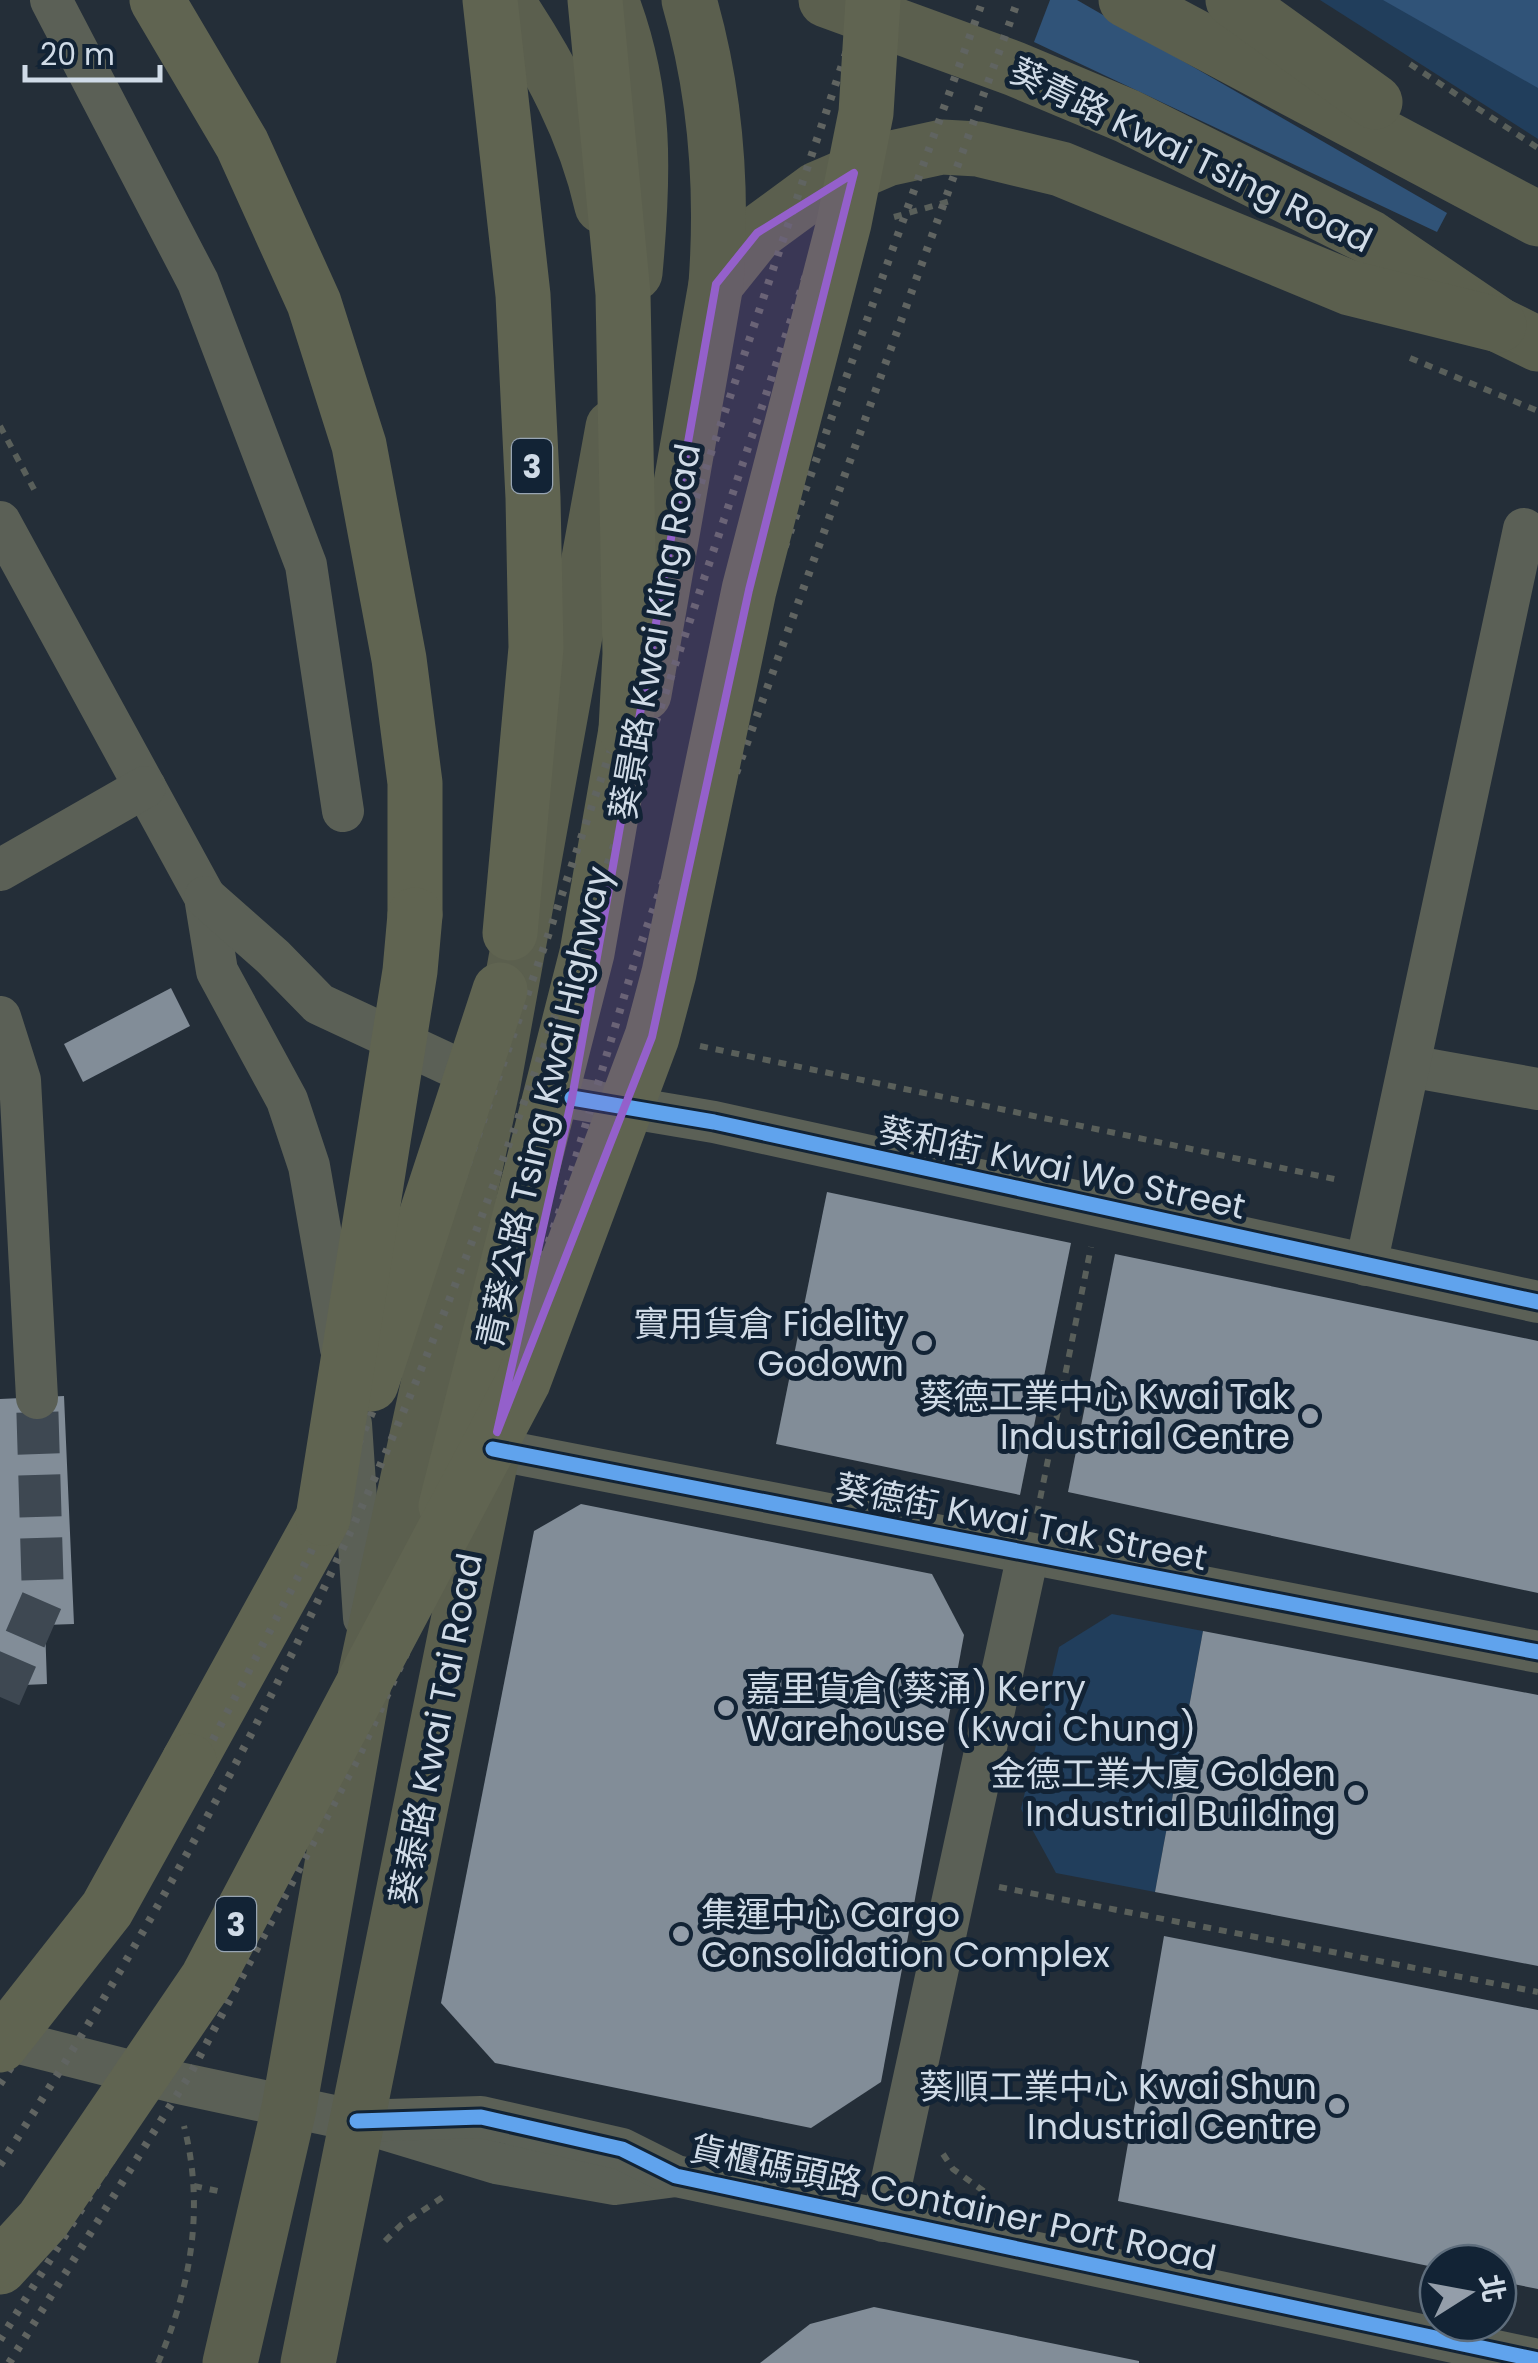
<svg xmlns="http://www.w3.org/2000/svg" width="1538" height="2363" font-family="Poppins,'Noto Sans TC',sans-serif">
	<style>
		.green { fill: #213e5c }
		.forest { fill: #305378 }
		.building { fill: #828d98 }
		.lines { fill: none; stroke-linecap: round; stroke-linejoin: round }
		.minor-tunnel { stroke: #3e4852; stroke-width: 42; stroke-dasharray: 42 21; stroke-linecap: butt }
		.path { stroke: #595f5a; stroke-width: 6; stroke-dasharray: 8 8; stroke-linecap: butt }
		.minor { stroke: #5b6056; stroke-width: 42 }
		.major { stroke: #5b5f4e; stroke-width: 55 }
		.highway { stroke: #606451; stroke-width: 55 }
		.rail { stroke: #606461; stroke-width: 8; stroke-dasharray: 5 10; stroke-linecap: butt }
		.highway-bridge { stroke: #606451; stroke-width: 55 }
		.cycleway-casing { stroke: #122335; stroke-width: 21 }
		.cycleway { stroke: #60a3ed; stroke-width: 15 }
		.marked { fill: #9460cb; fill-opacity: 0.2; stroke: #9460cb; stroke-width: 8; stroke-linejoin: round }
		.poi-dot { fill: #949eaa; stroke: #122335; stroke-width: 4 }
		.labels { text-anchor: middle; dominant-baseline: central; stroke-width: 10; stroke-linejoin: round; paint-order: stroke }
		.shield { fill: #122335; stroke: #97a4b2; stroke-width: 2.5 }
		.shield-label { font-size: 32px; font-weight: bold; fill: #d0dbe7 }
		.street-label { font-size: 35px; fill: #d0dbe7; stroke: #122335 }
		.poi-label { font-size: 35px; fill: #d0dbe7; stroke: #122335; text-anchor: end }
	</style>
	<rect width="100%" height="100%" fill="#242e38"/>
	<g class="green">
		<polygon points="1320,0 1538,0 1538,139"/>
		<polygon points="1112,1614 1203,1631 1155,1892 1056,1873 1021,1809 1059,1647"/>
	</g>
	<g class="forest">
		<polygon points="1050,0 1077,0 1447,213 1437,232 1034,42"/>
		<polygon points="1383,0 1538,0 1538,88"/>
	</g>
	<g class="building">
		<polygon points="171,988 190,1026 83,1082 64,1044"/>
		<polygon points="827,1192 1071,1243 1020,1495 776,1444"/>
		<polygon points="1115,1254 1538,1341 1538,1593 1068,1492"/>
		<polygon points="64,1396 74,1624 45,1625 47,1684 0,1686 0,1399"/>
		<polygon points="581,1504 932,1574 964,1635 881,2082 811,2128 495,2063 441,2003 534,1531"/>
		<polygon points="1203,1631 1538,1695 1538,1966 1155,1892"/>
		<polygon points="1164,1936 1538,2010 1538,2289 1498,2281 1498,2263 1438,2263 1438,2268 1118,2201"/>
		<polygon points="874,2307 1139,2361 1139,2363 760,2363 810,2324"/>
	</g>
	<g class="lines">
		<polyline class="minor-tunnel" points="0,1697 43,1598 37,1398"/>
		<g class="path">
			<polyline points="1410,64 1538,148"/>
			<polyline points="894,217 954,200"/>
			<polyline points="1410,358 1538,411"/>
			<polyline points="0,426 36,493"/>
			<polyline points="700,1046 1339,1180"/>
			<polyline points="1037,1514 1091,1247"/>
			<polyline points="999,1887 1538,1992"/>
			<polyline points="943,2154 953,2169 989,2195"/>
			<polyline points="194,2186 218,2191"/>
			<polyline points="385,2241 401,2225 446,2195"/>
			<path d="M158,2363C191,2286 205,2208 184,2126"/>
		</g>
		<g class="minor">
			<polyline points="51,0 198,282 306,565 343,811"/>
			<polyline points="0,522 205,897 217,971 287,1100 309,1166 341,1349"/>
			<polyline points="0,870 145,787"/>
			<polyline points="205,897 273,957 319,1004 493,1085"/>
			<polyline points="0,1017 20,1080 37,1398"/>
			<polyline points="1409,1066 1538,1089"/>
			<polyline points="572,1098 714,1122 1538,1302"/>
			<polyline points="1366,1265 1524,529"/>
			<polyline points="351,1424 364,1618"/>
			<polyline points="493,1449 1538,1652"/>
			<polyline points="0,2038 174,2082 357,2121 496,2163 615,2184 676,2176"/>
			<polyline points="357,2121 481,2117 622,2149 676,2176 1538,2360"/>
			<polyline points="883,2221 1028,1554"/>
		</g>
		<g class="major">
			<path d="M506,0C549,64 585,130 602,206"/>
			<path d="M611,0C647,93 644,175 635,273"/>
			<polyline points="826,0 1015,69 1127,116 1369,237 1499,325 1538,344"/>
			<polyline points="1126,0 1538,219"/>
			<polyline points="1233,0 1375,102"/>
			<polyline points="716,284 757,233 817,189 887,159 942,147 978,149 1061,169 1350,288 1499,325"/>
			<path d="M644,694L716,284C723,188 716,93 689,0"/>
			<polyline points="230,2363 289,2108 366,1672 493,1085 613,427"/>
			<polyline points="308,2363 492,1454"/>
		</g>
		<g class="highway">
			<polyline points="157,0 242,144 314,303 359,445 399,659 415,783 415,915"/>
			<polyline points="446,1506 587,953 626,730"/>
			<polyline points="189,1761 323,1518"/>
		</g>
		<g class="rail">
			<polyline points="0,2084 172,1818 309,1556 415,1315 550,930 864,0"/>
			<path d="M0,2165C124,1974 236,1774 334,1567C459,1302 556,1017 650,739C733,493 816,246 898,0"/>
			<polyline points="0,2340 173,2062 334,1747 479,1439 561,1207 636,957 983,0"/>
			<polyline points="9,2363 192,2071 358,1758 502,1445 583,1214 665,968 1018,0"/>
		</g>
		<g class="highway-bridge">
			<polyline points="490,0 523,295 533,498 536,648 510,933"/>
			<polyline points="595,0 623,294 630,654 626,730"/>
			<polyline points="371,1384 500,990"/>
			<polyline points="323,1518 410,971 415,915"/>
			<polyline points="0,2045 107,1909 189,1761"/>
			<polyline points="0,2267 43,2220 207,1979 523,1382 652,1037 669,973 749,590 844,223 866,113 873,0"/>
		</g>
		<defs>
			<g id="cycleway">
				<polyline points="572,1098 714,1122 1538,1302"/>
				<polyline points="493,1449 1538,1652"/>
				<polyline points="357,2121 481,2117 622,2149 676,2176 1538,2360"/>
			</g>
		</defs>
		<use href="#cycleway" class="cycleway-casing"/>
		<use href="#cycleway" class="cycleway"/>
	</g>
	<path class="marked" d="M854,173L749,590L652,1037L497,1432L572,1098L716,284L757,233Z"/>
	<g class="poi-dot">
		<circle cx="924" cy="1343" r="10"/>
		<circle cx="1310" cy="1416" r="10"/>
		<circle cx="726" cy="1708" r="10"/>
		<circle cx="1356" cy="1793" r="10"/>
		<circle cx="681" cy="1934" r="10"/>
		<circle cx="1337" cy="2106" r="10"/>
	</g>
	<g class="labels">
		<g class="shield">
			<rect x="512" y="439" width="40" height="54" rx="8"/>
			<rect x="216" y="1897" width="40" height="54" rx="8"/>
		</g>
		<g class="shield-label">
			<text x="532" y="466">3</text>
			<text x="236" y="1924">3</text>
		</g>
		<g class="street-label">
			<text transform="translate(1191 155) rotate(26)">葵青路 Kwai Tsing Road</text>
			<text transform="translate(655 632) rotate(-80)">葵景路 Kwai King Road</text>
			<text transform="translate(544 1107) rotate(-77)">青葵公路 Tsing Kwai Highway</text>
			<text transform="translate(1062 1168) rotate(12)">葵和街 Kwai Wo Street</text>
			<text transform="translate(1021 1522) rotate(11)">葵德街 Kwai Tak Street</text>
			<text transform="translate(436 1729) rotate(-79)">葵泰路 Kwai Tai Road</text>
			<text transform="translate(953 2203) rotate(12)">貨櫃碼頭路 Container Port Road</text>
		</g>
		<g class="poi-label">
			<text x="904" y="1323">實用貨倉 Fidelity<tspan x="904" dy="40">Godown</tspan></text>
			<text x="1290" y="1396">葵德工業中心 Kwai Tak<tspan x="1290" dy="40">Industrial Centre</tspan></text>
			<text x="746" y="1688" text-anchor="start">嘉里貨倉(葵涌) Kerry<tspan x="746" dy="40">Warehouse (Kwai Chung)</tspan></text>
			<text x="1336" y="1773">金德工業大廈 Golden<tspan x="1336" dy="40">Industrial Building</tspan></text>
			<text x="701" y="1914" text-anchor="start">集運中心 Cargo<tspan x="701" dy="40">Consolidation Complex</tspan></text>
			<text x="1317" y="2086">葵順工業中心 Kwai Shun<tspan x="1317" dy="40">Industrial Centre</tspan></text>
		</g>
	</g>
	<g transform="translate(1468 2293) rotate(79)"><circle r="48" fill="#122335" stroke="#5e6d7c" stroke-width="2.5"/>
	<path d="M0-8L18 38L0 25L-18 38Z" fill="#949eaa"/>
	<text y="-15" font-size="28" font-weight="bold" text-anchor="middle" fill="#d0dbe7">北</text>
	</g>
	<path d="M25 65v15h135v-15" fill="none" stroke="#d0dbe7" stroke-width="5"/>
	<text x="40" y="65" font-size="30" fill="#d0dbe7" stroke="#122335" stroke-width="8" paint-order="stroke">20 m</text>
</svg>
